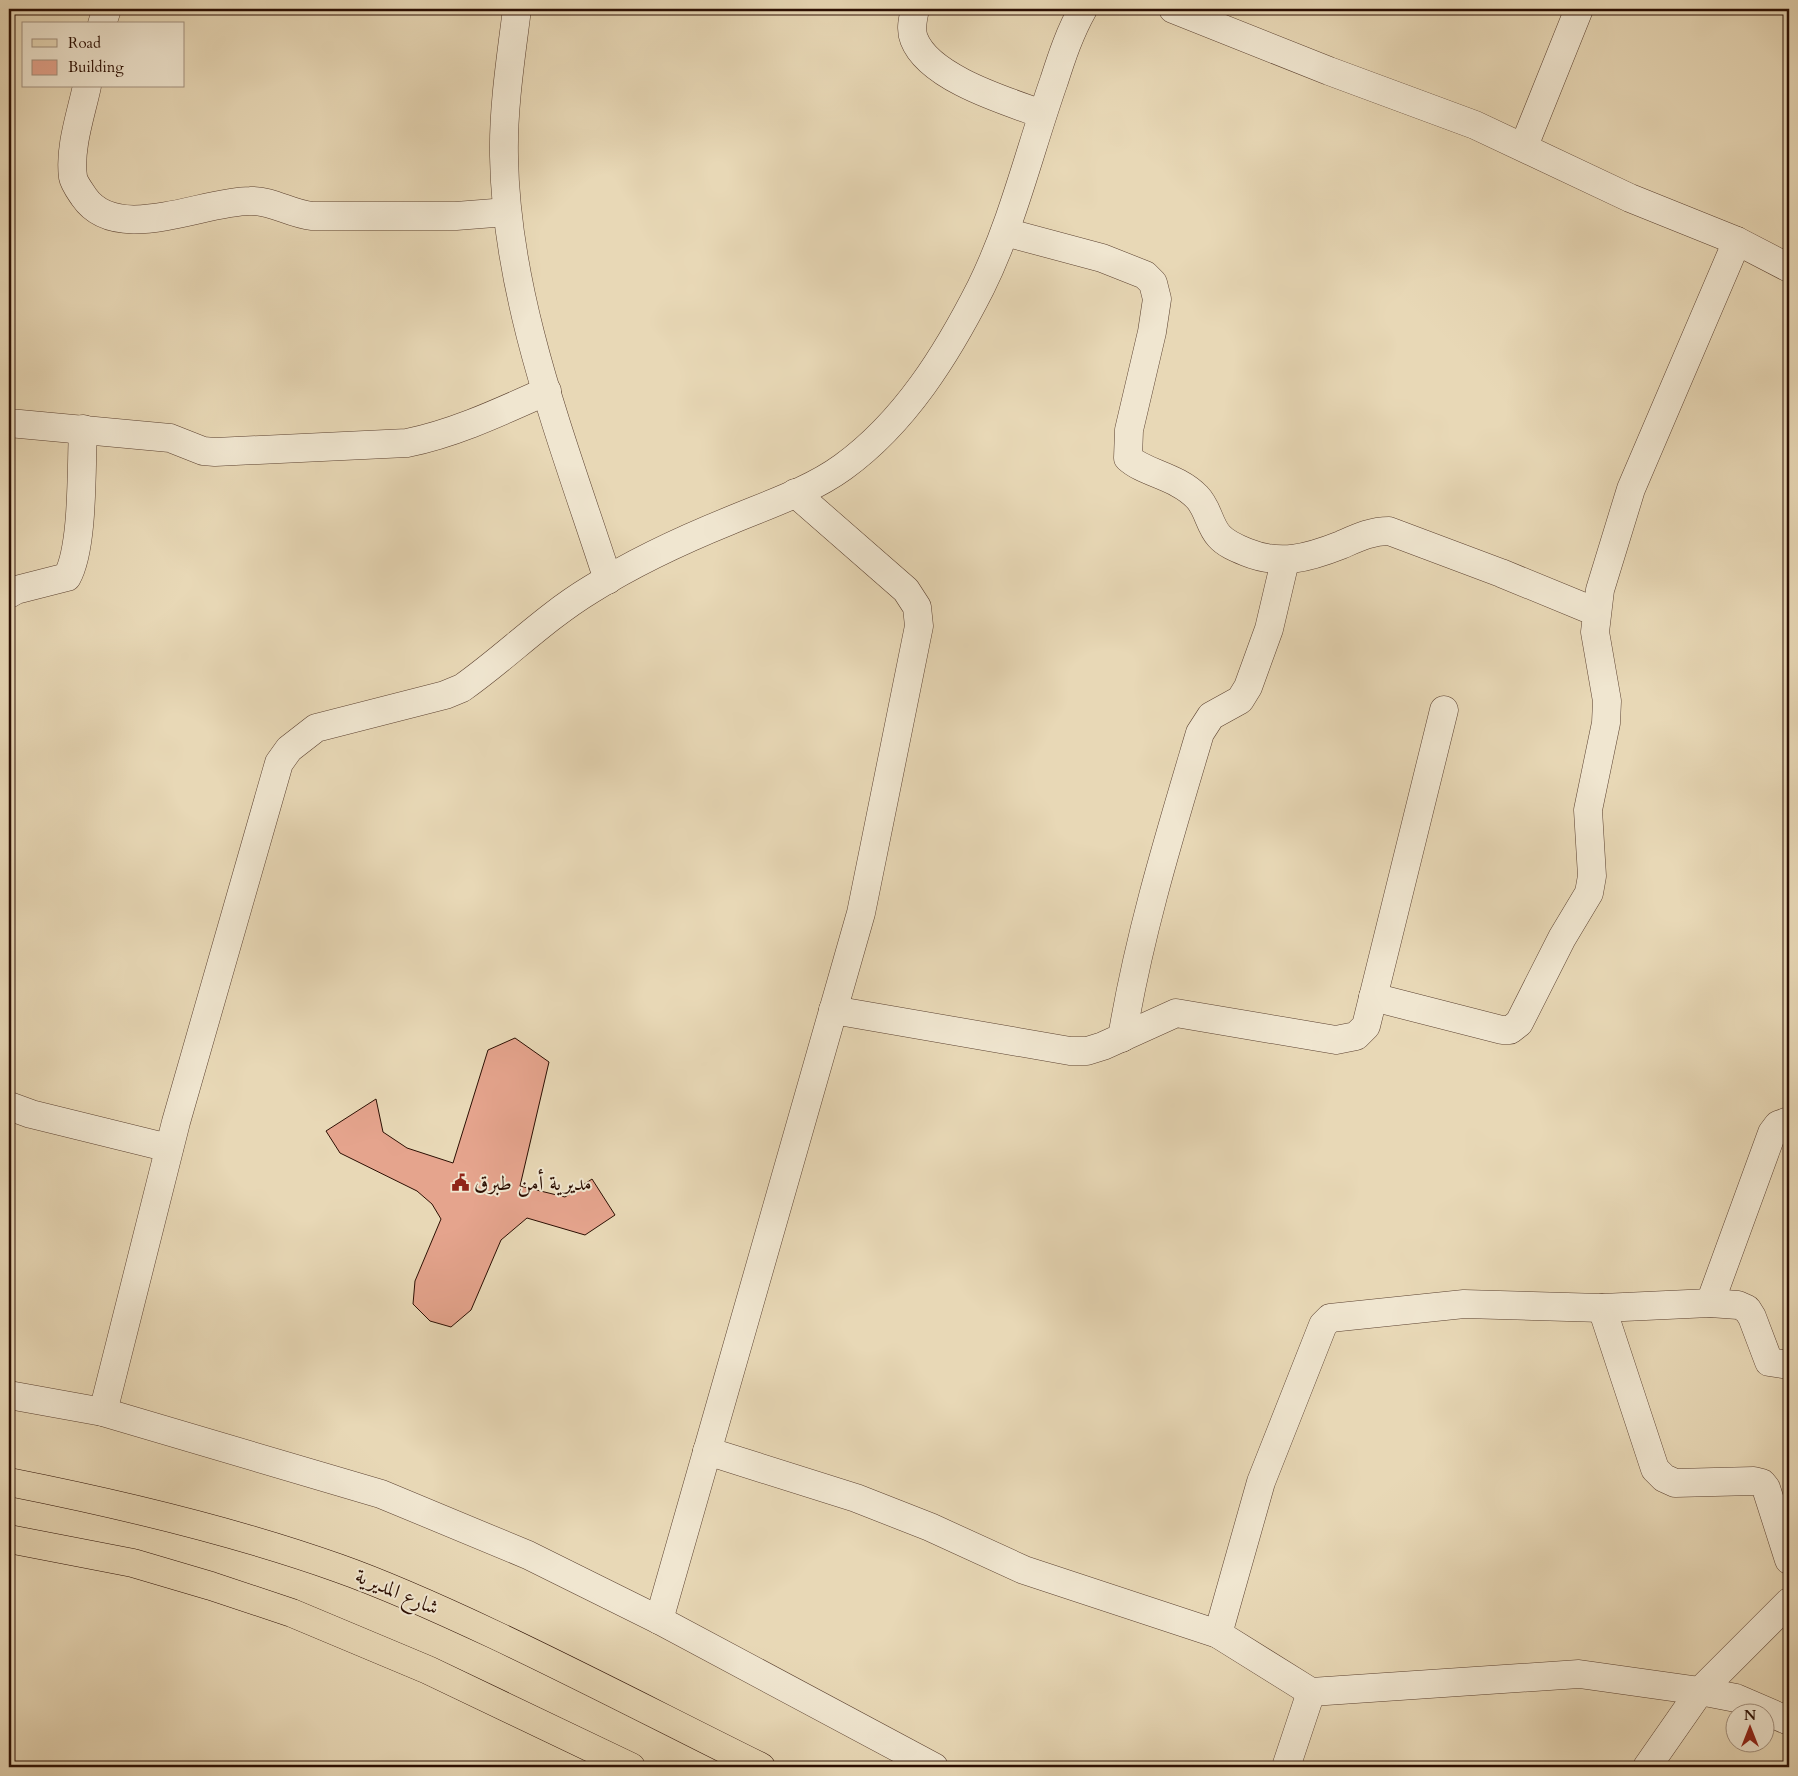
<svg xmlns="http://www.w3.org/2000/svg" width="1798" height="1776" font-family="Cardo,Amiri,serif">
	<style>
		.building { fill: #e5a48d; stroke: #2c0f03 }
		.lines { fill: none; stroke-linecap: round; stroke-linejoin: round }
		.minor-casing { stroke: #5b4130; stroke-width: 29 }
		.major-casing { stroke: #2c0f03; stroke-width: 29 }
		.minor { stroke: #f0e6d0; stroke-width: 28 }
		.major { stroke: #e8d8b6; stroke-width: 28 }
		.labels { text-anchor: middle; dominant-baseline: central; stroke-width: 4; stroke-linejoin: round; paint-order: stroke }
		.poi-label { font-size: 21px; fill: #2c0f03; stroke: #f0e6d0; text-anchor: start }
		.street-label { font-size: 21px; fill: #2c0f03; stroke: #f0e6d0 }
	</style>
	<rect width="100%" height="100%" fill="#e8d8b6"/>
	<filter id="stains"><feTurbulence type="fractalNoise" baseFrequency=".004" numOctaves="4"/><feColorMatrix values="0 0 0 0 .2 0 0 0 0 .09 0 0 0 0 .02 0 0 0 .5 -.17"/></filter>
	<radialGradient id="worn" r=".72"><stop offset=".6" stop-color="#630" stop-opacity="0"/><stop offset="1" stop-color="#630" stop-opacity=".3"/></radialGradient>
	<polygon class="building" points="515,1038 549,1062 520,1186 565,1197 592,1179 615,1215 585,1235 527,1218 501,1240 471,1310 451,1327 430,1321 413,1304 415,1281 441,1219 432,1204 417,1191 340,1153 326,1131 376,1099 383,1132 407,1148 453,1163 488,1050"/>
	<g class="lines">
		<defs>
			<g id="minor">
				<path d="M517,9C511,57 503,107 504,156C506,300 564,444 608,580"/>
				<path d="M915,9C913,19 910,29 914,39C929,78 1006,101 1042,114"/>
				<polyline points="1173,9 1329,71 1475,125 1630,198 1737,241 1789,268"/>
				<polyline points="102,24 107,9"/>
				<path d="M87,86C81,114 69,148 73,177C74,183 80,191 84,197C117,245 202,201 250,201C272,200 290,214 312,216H456L507,212"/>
				<polyline points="1524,146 1579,9"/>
				<path d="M1005,232L1102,258L1145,275L1153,283L1157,299L1152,332L1129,430L1128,458C1144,473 1177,476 1197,497C1208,508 1209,525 1219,536C1226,544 1236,548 1246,552C1280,566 1308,558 1341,545C1357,538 1371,531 1389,531L1501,573L1596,612"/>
				<path d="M9,423L170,438L203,451L215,452L407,443C456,433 502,411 547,391"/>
				<path d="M9,594L16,590L67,577C84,547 81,465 83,429"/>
				<polyline points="1373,997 1502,1030 1510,1030 1519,1023 1562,938 1589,893 1592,876 1588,810 1606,723 1607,701 1595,632 1600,590 1631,489 1737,241"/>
				<polyline points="833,1010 1070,1051 1087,1051 1103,1046 1176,1013 1336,1040 1356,1036 1366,1026 1444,710"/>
				<path d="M1122,1038C1139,934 1170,834 1200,733L1211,716L1240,700L1248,687L1269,629L1285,561"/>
				<polyline points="9,1106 31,1114 169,1148"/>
				<polyline points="1710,1303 1772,1133 1778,1125 1789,1121"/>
				<polyline points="1602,1308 1655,1469 1664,1478 1675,1483 1754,1481 1762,1483 1766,1488 1789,1560"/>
				<polyline points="9,1395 103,1412 381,1494 528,1555 659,1620 934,1767"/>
				<path d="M103,1412L176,1122L279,763L289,749L316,728L445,695L462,688C506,657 544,618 590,590C633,563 682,540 729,521C767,505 810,491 843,467C905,422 947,354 981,287C1013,222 1030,149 1054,81C1062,56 1070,32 1083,9"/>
				<polyline points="707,1451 856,1498 930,1527 1024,1570 1218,1634 1311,1692 1579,1674 1700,1691 1736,1698 1789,1721"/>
				<polyline points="659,1620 861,913 919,626 917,607 906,590 795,493"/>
				<polyline points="1218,1634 1261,1482 1323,1325 1330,1318 1464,1304 1602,1308 1710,1303 1738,1305 1747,1309 1752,1317 1769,1362 1789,1365"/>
				<polyline points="1286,1767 1311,1692"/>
				<polyline points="1647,1767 1700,1691 1789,1602"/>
			</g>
			<g id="major">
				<path d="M9,1482C120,1504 231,1530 338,1568C392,1587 444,1611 495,1635C584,1677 672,1723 761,1767"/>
				<polyline points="9,1539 133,1563 211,1586 292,1613 428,1670 631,1767"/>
			</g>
		</defs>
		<use href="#minor" class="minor-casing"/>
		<use href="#major" class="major-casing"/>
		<use href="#minor" class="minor"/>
		<use href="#major" class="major"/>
	</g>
	<defs>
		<symbol id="civic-bare" viewBox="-9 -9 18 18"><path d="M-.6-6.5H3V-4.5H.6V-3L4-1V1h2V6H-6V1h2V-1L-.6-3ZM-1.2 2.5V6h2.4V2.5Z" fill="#8f2418" stroke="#f0e6d0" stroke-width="2.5" paint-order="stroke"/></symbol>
	</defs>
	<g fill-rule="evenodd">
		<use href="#civic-bare" x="448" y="1170" width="25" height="25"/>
	</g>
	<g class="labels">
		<g class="poi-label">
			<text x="474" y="1183">مديرية أمن طبرق</text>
		</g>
		<g class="street-label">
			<text transform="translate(397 1592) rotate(23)">شارع المديرية</text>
		</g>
	</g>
	<rect width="1798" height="1776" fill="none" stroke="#e8d8b6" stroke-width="30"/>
	<rect x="10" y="10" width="1778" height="1756" fill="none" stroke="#2c0f03" stroke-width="2.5"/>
	<rect x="15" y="15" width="1768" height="1746" fill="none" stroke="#2c0f03"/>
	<rect x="22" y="22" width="162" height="65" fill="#f0e6d0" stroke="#a2907e"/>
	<rect x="32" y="39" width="25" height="8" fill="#e8d8b6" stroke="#a2907e"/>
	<text x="68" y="48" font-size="15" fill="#2c0f03">Road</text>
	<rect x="32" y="60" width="25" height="15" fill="#e5a48d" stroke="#a2907e"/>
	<text x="68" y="72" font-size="15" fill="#2c0f03">Building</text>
	<g transform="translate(1750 1728)"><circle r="24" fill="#f0e6d0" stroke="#a2907e"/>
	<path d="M0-4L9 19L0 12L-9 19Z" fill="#8f2418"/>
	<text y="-8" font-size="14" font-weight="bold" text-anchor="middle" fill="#2c0f03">N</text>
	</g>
	<rect width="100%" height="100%" filter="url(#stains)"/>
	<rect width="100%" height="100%" fill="url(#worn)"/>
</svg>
